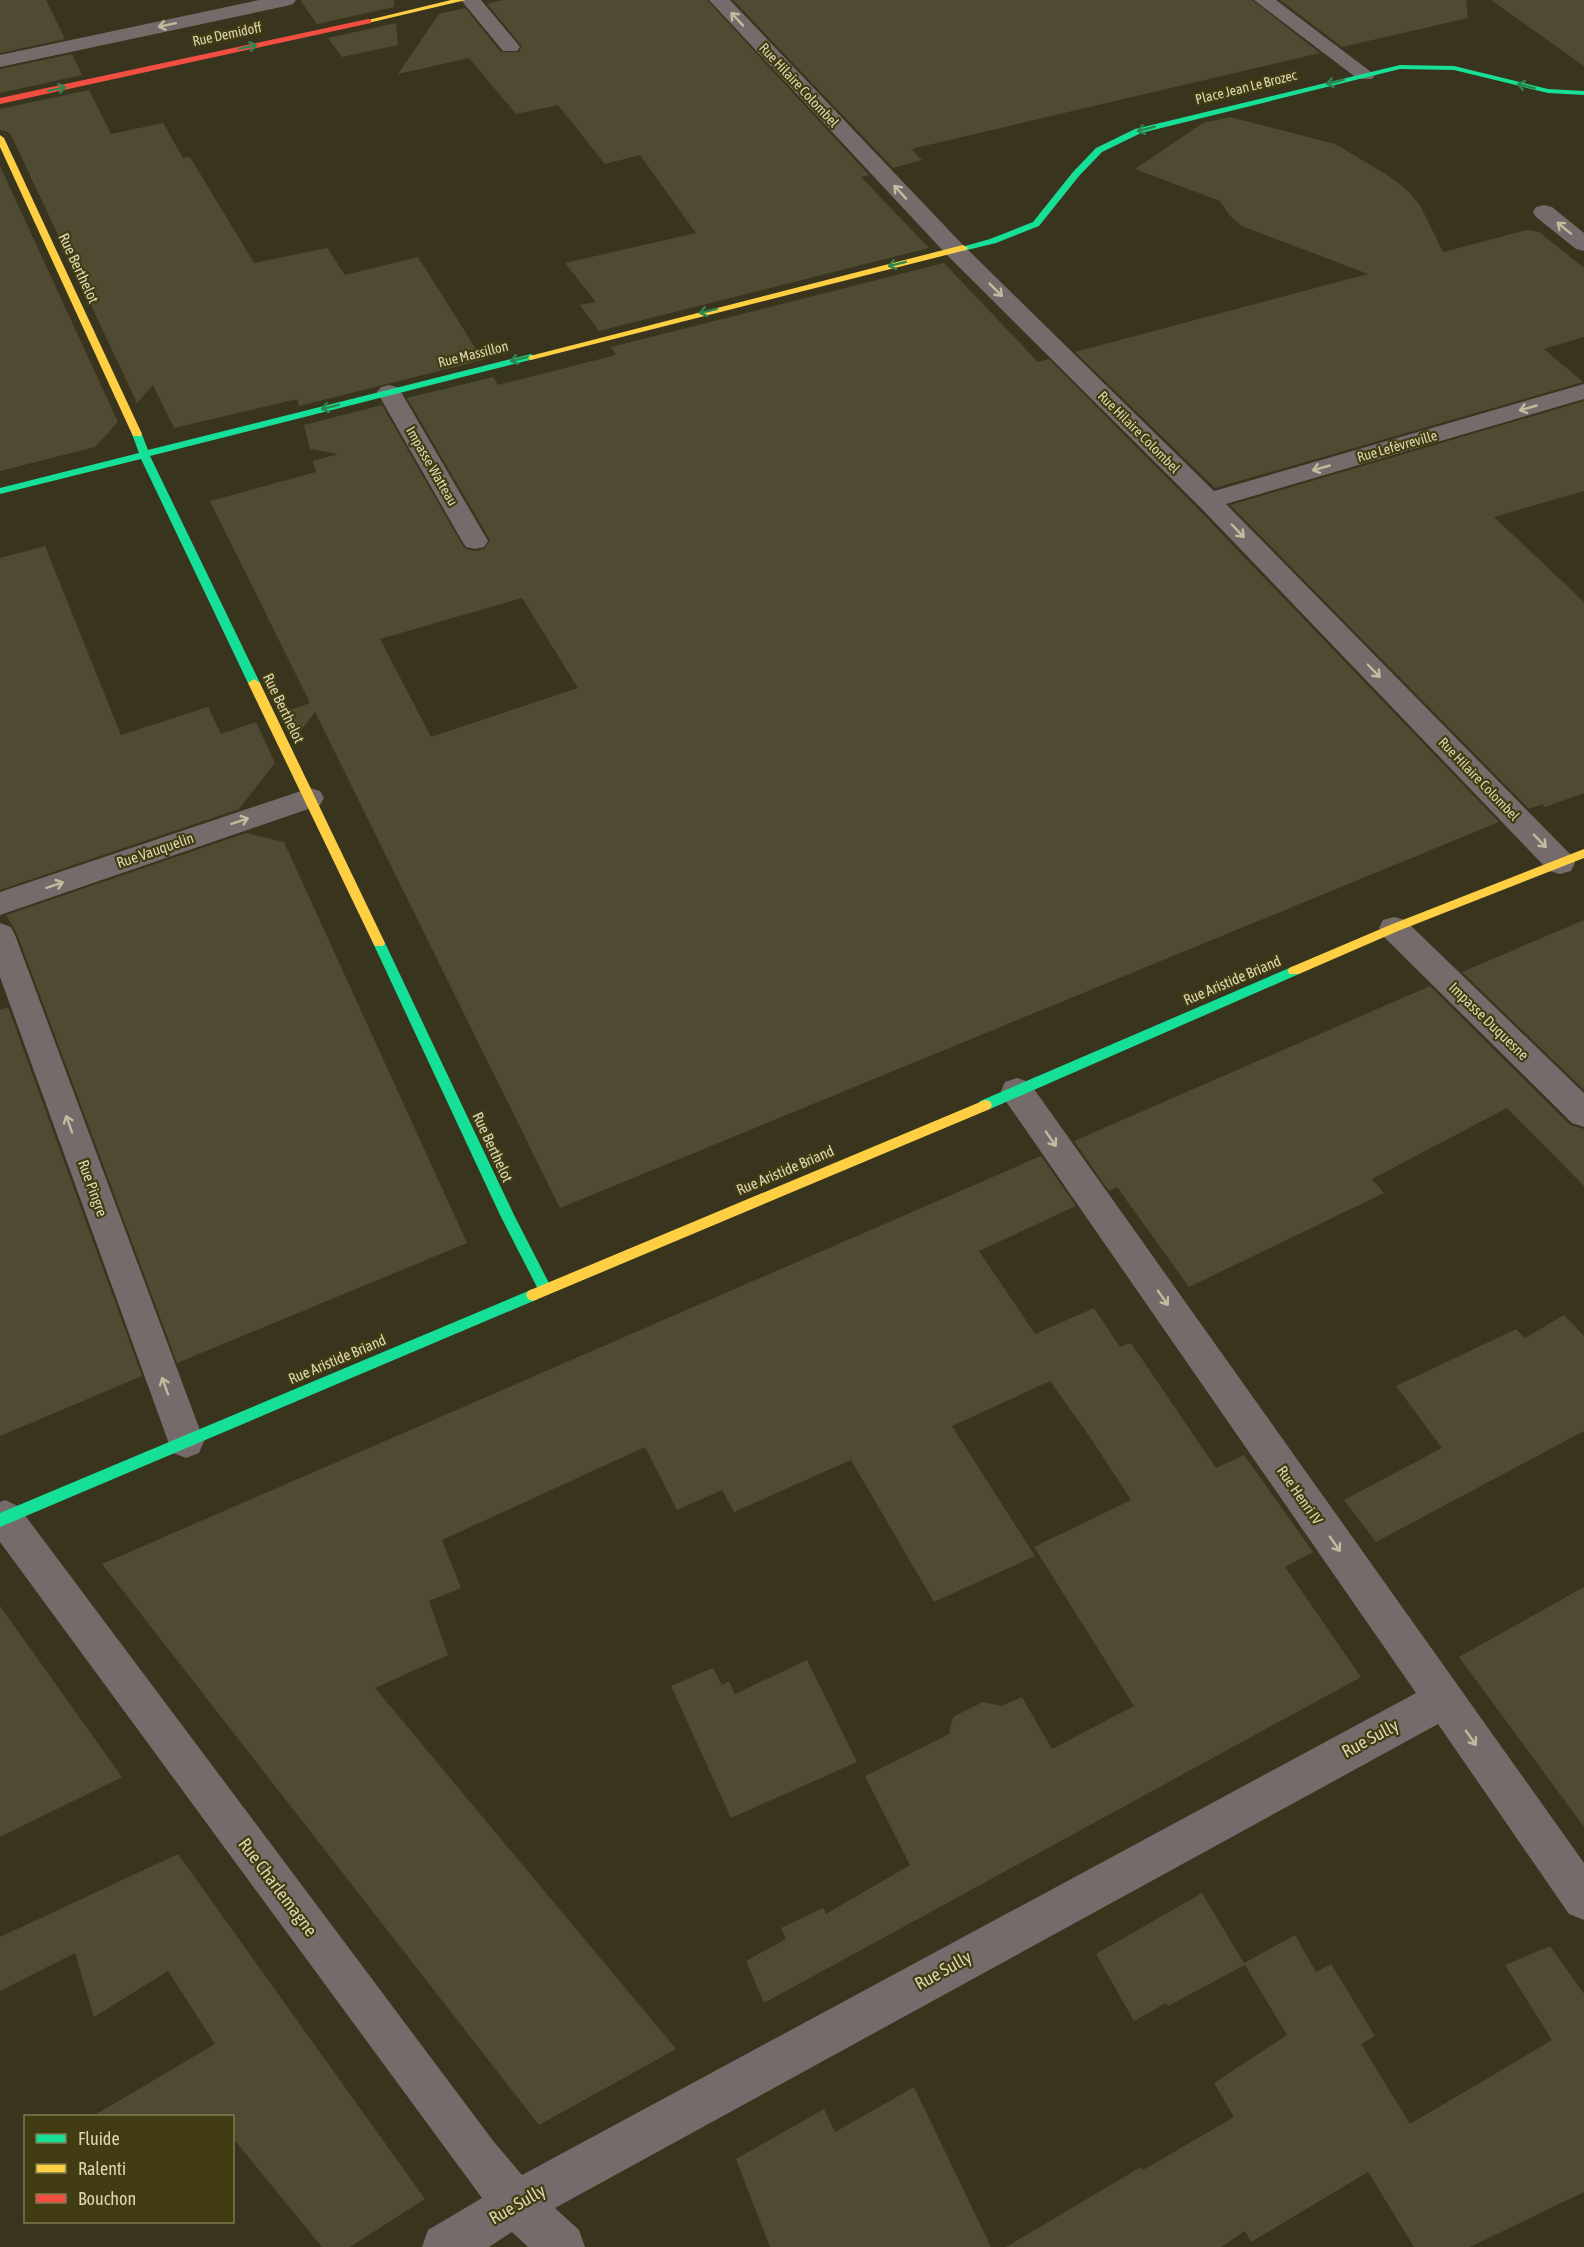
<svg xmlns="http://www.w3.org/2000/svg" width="1584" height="2247" font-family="'Asap Condensed',sans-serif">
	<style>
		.building { fill: #4f4b33; fill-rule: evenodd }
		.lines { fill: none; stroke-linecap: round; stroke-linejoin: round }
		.lane { fill: #746b6a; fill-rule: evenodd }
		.street { fill: #746b6a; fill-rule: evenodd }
		.fast { fill: #16e098; fill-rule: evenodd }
		.slow { fill: #ffcf43; fill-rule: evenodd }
		.jam { fill: #f24e42; fill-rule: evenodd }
		.oneway { stroke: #c2bc9f }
		.oneway2 { stroke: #2e864f }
		.labels { text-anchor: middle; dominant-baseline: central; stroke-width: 4.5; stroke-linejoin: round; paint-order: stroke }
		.far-street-label { font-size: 14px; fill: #dcd7b1; stroke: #423c13 }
		.street-label { font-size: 15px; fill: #dcd7b1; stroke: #423c13 }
		.near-street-label { font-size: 18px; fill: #dcd7b1; stroke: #423c13 }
	</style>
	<rect width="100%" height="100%" fill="#38341e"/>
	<g class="building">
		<polygon points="0,0 46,0 65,39 0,53"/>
		<polygon points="300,0 394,0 394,7 317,24"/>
		<polygon points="503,0 707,0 869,175 861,177 929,248 599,331 580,305 596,302 565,263 696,233 640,155 605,164 558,105 516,114 469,58 398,74 439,14 465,8 501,52 519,52 522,46 487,4"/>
		<polygon points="733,0 1252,0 1320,53 911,149 922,160 893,168"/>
		<polygon points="1280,0 1466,0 1468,18 1342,47"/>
		<polygon points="1491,0 1584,0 1584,66"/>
		<polygon points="396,23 398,45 342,57 328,38"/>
		<polygon points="72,54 82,75 0,93 0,69"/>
		<polygon points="89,90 111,134 163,123 183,158 190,157 254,263 327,248 345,275 418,257 483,360 299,406 297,399 174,428 153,385 137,403 12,137 8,132 0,130 0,109"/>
		<polygon points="1230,117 1335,144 1384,173 1405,188 1420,205 1443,252 1527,230 1539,232 1584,268 1584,337 1544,349 1583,382 1215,488 1075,352 1368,274 1242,226 1230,216 1220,201 1135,169 1203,123"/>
		<polygon points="0,166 118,422 95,447 0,471"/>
		<path d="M944,263L1038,362L1049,359L1198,509L1499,822L560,1208L315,712L296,737L284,712L310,703L210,501L316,472L313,461L338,454L310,449L304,425L382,405L464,548L475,551L484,549L490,540L407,398L493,377L498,385L616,355L611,347ZM522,598L578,688L431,737L380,639Z"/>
		<polygon points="1584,401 1584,491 1494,517 1584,602 1584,793 1545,807 1542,804 1529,809 1230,505"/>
		<polygon points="45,546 121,735 208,707 221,734 256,722 275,763 239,809 0,890 0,558"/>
		<polygon points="246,833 284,842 467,1243 177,1363 17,934 6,915"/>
		<polygon points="1584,920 1584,1090 1462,972"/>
		<polygon points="1430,986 1570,1125 1584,1129 1584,1186 1507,1108 1372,1179 1384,1193 1189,1287 1117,1187 1109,1191 1074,1141"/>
		<polygon points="8,1007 142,1376 0,1436 0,1010"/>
		<polygon points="1041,1156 1076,1206 979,1251 1035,1334 1094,1308 1120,1347 1131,1343 1216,1468 1244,1455 1313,1552 1285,1567 1361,1677 764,2003 746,1961 786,1939 781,1928 823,1908 826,1914 910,1865 865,1776 949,1734 953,1717 983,1702 1002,1706 1022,1697 1052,1749 1134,1706 1034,1547 1131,1500 1092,1440 1050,1381 952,1426 1035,1556 934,1602 851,1460 734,1512 722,1490 677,1510 645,1447 442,1540 461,1588 429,1601 448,1655 375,1688 676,2049 539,2125 102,1564"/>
		<polygon points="1564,1315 1584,1336 1584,1431 1376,1542 1344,1500 1442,1448 1396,1386 1516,1329 1525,1338"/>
		<polygon points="1584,1587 1584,1827 1459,1657"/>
		<polygon points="0,1606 122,1777 0,1837"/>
		<polygon points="807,1660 857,1762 731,1818 671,1686 713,1668 722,1685 729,1681 735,1694"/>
		<polygon points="178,1854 425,2199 350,2247 322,2247 232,2137 232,2116 93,2116 215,2044 168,1971 94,2017 75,1953 0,1991 0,1937"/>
		<polygon points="1202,1893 1244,1963 1295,1935 1316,1972 1331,1964 1375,2036 1361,2044 1410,2124 1552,2040 1505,1965 1550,1946 1584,1994 1584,2192 1470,2247 1414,2247 1368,2172 1251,2242 1245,2231 1221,2247 1006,2247 1141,2167 1143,2170 1234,2117 1214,2083 1287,2035 1245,1965 1168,2006 1166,2003 1134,2021 1096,1954"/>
		<polygon points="914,2087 991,2247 770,2247 736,2159 824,2109 835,2132"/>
	</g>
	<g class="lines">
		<g class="lane">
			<polygon points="259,0 296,0 293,4 286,6 0,67 0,55"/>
			<polygon points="461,0 481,0 517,43 520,47 517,51 503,51"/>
			<polygon points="389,385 397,387 401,392 488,541 484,547 475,549 466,547 462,541 377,392 381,387"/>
			<polygon points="1394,917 1405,920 1584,1093 1584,1127 1572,1123 1383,936 1379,928 1383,920"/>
		</g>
		<g class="street">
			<polygon points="709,0 730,0 962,244 1214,491 1584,384 1584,399 1226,504 1571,855 1575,863 1571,871 1560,874 1549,871 1200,507 946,254"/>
			<polygon points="1254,0 1276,0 1375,75 1372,79 1358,79"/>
			<polygon points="1544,205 1552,207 1584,233 1584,251 1576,249 1536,217 1533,212 1536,207"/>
			<polygon points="310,788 320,791 324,798 320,805 0,915 0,892"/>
			<polygon points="0,923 11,927 15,935 204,1441 199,1453 186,1458 173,1453 168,1441 0,977"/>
			<polygon points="1017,1078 1029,1082 1584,1863 1584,1920 1569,1914 1438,1724 555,2208 579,2230 585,2247 528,2247 512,2232 489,2247 422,2247 428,2230 482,2198 0,1542 0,1502 5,1500 18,1506 494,2142 522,2175 1416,1693 1005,1100 1001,1091 1005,1082"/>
		</g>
		<g class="fast">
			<polygon points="1400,65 1454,66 1548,89 1584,91 1584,95 1548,93 1454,70 1400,69 1141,133 1102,152 1079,176 1039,226 996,243 963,251 958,248 990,239 1033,222 1073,172 1096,148 1135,129"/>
			<polygon points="531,354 536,357 534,359 150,456 260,683 254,687 248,683 141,459 0,494 0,488 139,453 132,434 133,432 141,432 148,450"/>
			<polygon points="379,938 385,943 514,1215 552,1289 550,1293 545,1295 540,1293 501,1217 373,943"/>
			<polygon points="1294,966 1299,968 1300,971 1299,974 990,1109 980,1109 978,1105 980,1101"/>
			<polygon points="533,1289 538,1291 540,1295 538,1299 0,1527 0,1513"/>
		</g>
		<g class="slow">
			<polygon points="451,0 466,0 368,23 364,21"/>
			<polygon points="0,135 4,138 142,434 141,436 133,436 132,434 0,147"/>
			<polygon points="963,245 968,248 966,250 531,360 526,357"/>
			<polygon points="254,679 260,683 385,943 383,946 375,946 373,943 248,683"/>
			<polygon points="1584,849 1584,858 1398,931 1299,974 1289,974 1288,971 1289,968 1390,925"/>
			<polygon points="985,1100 990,1101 992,1105 990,1109 538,1299 533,1301 528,1299 526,1295 528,1291"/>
		</g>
		<polygon class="jam" points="368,19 371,19 371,23 0,104 0,98"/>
	</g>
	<defs><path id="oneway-shaft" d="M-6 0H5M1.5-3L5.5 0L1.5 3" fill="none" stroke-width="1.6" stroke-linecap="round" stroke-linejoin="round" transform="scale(1.5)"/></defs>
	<g class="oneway">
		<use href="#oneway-shaft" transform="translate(737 19) rotate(-133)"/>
		<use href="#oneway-shaft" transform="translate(167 25) rotate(168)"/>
		<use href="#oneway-shaft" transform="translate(900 192) rotate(-133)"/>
		<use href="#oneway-shaft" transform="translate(1564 228) rotate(-141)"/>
		<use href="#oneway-shaft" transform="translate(996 290) rotate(45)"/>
		<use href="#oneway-shaft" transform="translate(1528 408) rotate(164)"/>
		<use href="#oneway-shaft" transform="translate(1321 468) rotate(164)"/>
		<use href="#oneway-shaft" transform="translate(1238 531) rotate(46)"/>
		<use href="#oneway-shaft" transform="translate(1374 671) rotate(46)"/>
		<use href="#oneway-shaft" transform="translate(240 821) rotate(-19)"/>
		<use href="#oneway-shaft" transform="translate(1540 841) rotate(46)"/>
		<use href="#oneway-shaft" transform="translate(55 885) rotate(-19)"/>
		<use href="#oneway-shaft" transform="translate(69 1124) rotate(-110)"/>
		<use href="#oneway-shaft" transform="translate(1051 1139) rotate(55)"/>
		<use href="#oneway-shaft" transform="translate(1163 1298) rotate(55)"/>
		<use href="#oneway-shaft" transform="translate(165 1386) rotate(-110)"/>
		<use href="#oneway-shaft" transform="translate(1335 1544) rotate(55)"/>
		<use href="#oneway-shaft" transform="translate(1471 1738) rotate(55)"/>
	</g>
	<g class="oneway2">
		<use href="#oneway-shaft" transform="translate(248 47) rotate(-12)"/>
		<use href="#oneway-shaft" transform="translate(1335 82) rotate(166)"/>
		<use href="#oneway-shaft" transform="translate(1526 86) rotate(-166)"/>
		<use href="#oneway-shaft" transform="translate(57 89) rotate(-12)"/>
		<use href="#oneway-shaft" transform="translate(1146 129) rotate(165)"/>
		<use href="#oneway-shaft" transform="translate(897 264) rotate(166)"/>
		<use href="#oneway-shaft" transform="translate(708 311) rotate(166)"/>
		<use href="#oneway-shaft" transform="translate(519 359) rotate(166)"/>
		<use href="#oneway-shaft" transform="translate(330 407) rotate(166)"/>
	</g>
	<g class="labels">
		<g class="far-street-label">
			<text transform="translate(227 34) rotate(-12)">Rue Demidoff</text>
			<text transform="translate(799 85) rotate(47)">Rue Hilaire Colombel</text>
			<text transform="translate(1246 87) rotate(-14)">Place Jean Le Brozec</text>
			<text transform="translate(473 354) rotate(-14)">Rue Massillon</text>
			<text transform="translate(1139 432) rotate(45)">Rue Hilaire Colombel</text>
			<text transform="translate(1397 446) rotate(-16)">Rue Lefèvreville</text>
			<text transform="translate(432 466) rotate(60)">Impasse Watteau</text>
			<text transform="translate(1479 779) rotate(46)">Rue Hilaire Colombel</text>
		</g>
		<g class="street-label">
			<text transform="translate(79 268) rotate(65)">Rue Berthelot</text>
			<text transform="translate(284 708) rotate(64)">Rue Berthelot</text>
			<text transform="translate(155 850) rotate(-19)">Rue Vauquelin</text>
			<text transform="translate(1232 980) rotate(-23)">Rue Aristide Briand</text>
			<text transform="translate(1489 1021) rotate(44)">Impasse Duquesne</text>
			<text transform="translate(493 1147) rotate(65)">Rue Berthelot</text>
			<text transform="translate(785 1170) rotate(-23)">Rue Aristide Briand</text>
			<text transform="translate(93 1188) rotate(70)">Rue Pingre</text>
			<text transform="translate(337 1359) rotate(-23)">Rue Aristide Briand</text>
			<text transform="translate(1300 1495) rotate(55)">Rue Henri IV</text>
		</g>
		<g class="near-street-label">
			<text transform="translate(1370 1738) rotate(-28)">Rue Sully</text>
			<text transform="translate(278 1887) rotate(53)">Rue Charlemagne</text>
			<text transform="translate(943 1970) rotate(-29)">Rue Sully</text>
			<text transform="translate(517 2204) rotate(-30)">Rue Sully</text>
		</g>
	</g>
	<rect x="24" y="2115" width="210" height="108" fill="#423c13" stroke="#807a52" stroke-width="1.5"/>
	<rect x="36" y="2134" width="30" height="9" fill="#16e098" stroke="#807a52" stroke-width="1.5"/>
	<text x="78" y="2145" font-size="18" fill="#dcd7b1">Fluide</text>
	<rect x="36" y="2164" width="30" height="9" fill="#ffcf43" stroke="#807a52" stroke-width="1.5"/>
	<text x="78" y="2175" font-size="18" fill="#dcd7b1">Ralenti</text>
	<rect x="36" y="2194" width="30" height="9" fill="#f24e42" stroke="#807a52" stroke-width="1.5"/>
	<text x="78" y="2205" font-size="18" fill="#dcd7b1">Bouchon</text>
</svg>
